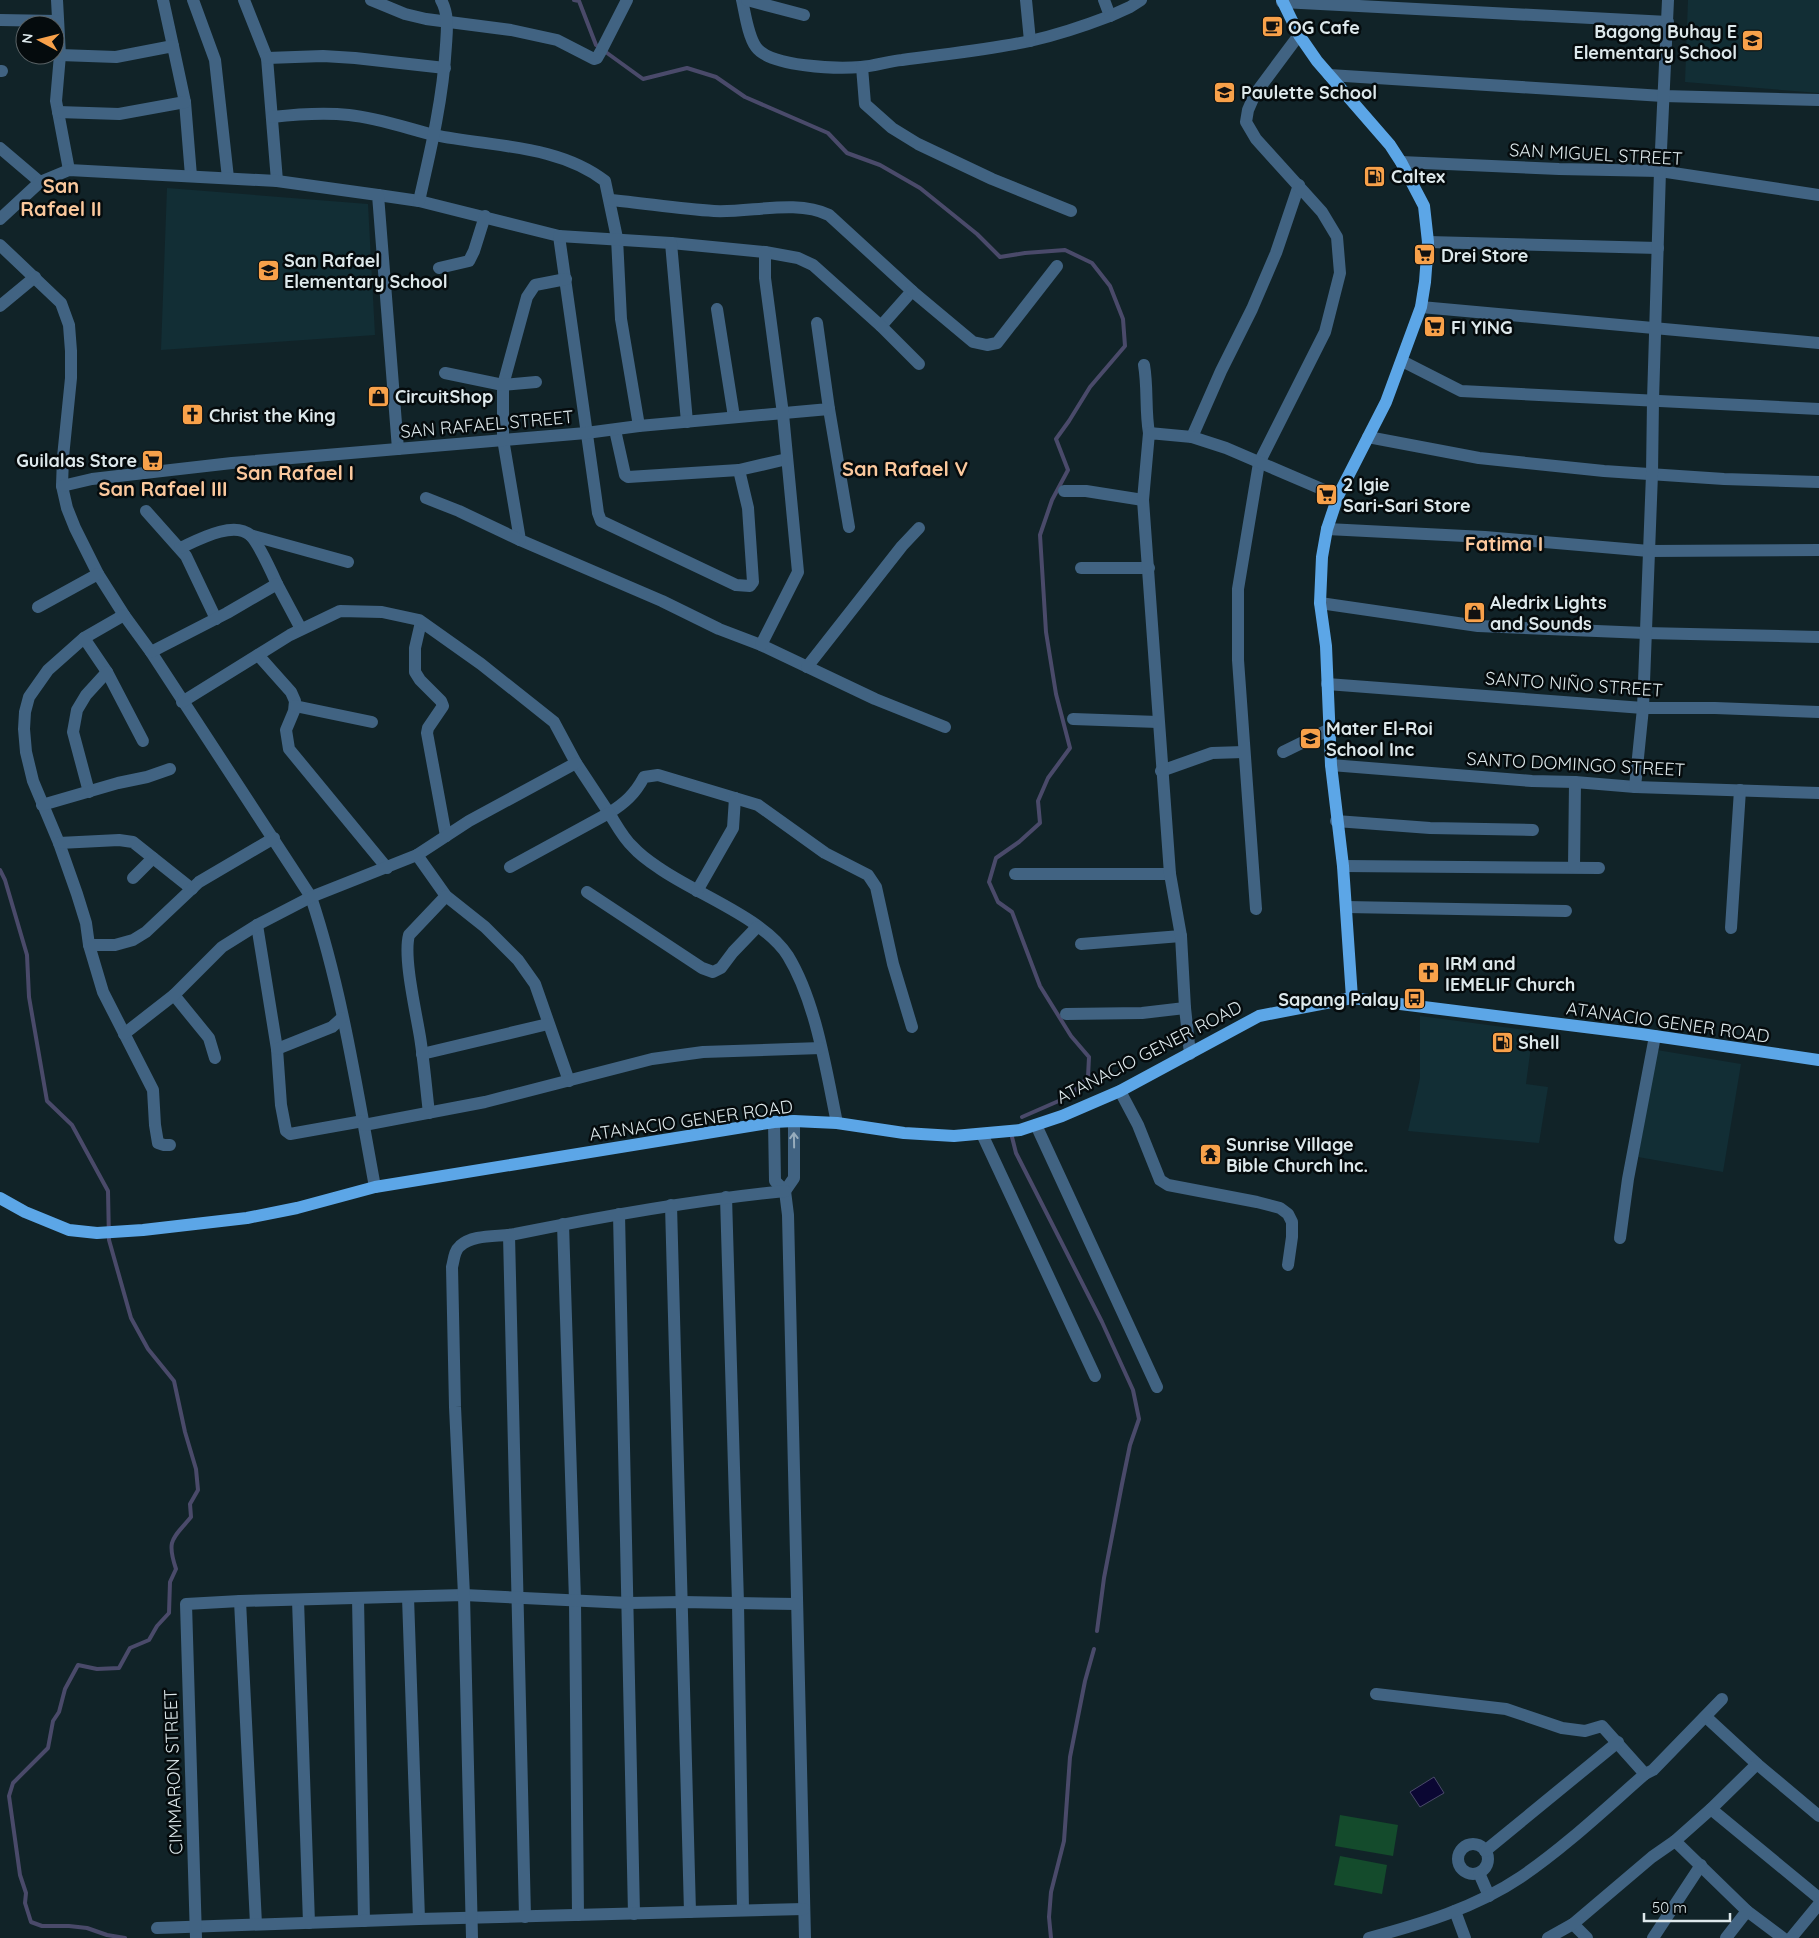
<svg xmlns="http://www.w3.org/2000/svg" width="1819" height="1938" font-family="Quicksand,sans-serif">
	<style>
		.built { fill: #122e35 }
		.green { fill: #144b2c }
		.water { fill: #0b0733; stroke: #4a4a6a }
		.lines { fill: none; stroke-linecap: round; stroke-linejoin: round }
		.stream { stroke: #4a4a6a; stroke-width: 4 }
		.minor { stroke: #416382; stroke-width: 12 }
		.major { stroke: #5ca6e7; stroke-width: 12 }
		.oneway { stroke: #97acbc }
		.labels { text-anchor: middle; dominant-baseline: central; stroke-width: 5; stroke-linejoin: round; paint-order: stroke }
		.poi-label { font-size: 18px; font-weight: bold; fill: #dde8eb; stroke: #050b0d; text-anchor: start }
		.street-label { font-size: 18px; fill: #dde8eb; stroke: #050b0d }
		.quarter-label { font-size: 20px; font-weight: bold; fill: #fac89d; stroke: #050b0d }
	</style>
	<rect width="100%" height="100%" fill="#112328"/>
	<g class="built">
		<polygon points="1688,0 1819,0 1819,93 1685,82"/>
		<polygon points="167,188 368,204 375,335 161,350"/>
		<polygon points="1420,1016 1533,1031 1526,1084 1548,1087 1539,1143 1408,1131 1420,1078"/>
		<polygon points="1657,1050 1741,1064 1723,1172 1638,1157"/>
	</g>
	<g class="green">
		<polygon points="1340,1815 1398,1825 1393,1856 1335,1846"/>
		<polygon points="1340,1856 1387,1865 1382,1894 1334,1885"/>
	</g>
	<polygon class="water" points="1434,1777 1444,1793 1420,1807 1410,1792"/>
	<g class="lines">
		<g class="stream">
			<polyline points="574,0 579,1 596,45 643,79 687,68 716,77 745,97 828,133 847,153 880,165 920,188 977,234 1000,257 1025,253 1065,250 1092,263 1110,286 1123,319 1125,346 1090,387 1069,421 1056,439 1068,470 1052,500 1040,535 1046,632 1056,694 1070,748 1048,778 1038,801 1040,823 1019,842 996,858 989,882 998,902 1012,912 1040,986 1071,1036 1089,1057 1088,1077 1070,1096 1022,1117"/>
			<path d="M0,870L5,880L27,955L29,997L47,1101L72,1125L108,1191L109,1240L131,1318L148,1349L174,1381L185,1432L196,1469L198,1490L190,1504L191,1517C173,1539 166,1539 176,1569L170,1582L169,1613L157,1626L149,1640L130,1648L119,1668L97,1669L78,1665L65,1689L59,1712L53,1721L48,1748L13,1783L9,1796L20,1875L26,1893L25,1903L31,1922L42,1926H69L87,1928L107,1935L125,1938"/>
			<polyline points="1012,1137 1016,1153 1102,1322 1133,1390 1139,1419 1130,1445 1122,1484 1104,1578 1097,1631"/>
			<polyline points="1051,1938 1049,1917 1051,1892 1064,1841 1070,1757 1085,1681 1094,1649"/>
		</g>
		<g class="minor">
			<polyline points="57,0 60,55 56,101 69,170"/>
			<polyline points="163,0 173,46"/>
			<polyline points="193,0 215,60 228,178"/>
			<polyline points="244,0 267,58 277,181"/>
			<polyline points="371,0 405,14 426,19 511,30 557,40 594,59 597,58 601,51 627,0"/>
			<path d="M742,0C745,13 748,36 756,47C770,67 838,69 861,67C875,66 889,61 902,60C945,54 988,50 1030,41C1057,35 1084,26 1110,16L1104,0"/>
			<polyline points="747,0 804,15"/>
			<polyline points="1026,0 1030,41"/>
			<polyline points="1282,2 1668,22"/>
			<polyline points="1110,16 1130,7 1141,0"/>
			<polyline points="0,20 57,21"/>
			<polyline points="60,55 116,57 173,46 185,102 191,176"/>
			<polyline points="267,58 323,56 355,58 445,68"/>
			<polyline points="862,67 865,104 892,128 918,144 992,179 1071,211"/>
			<polyline points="0,71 2,71"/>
			<polyline points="1329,75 1663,96 1819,100"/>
			<polyline points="58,112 119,114 185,102"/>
			<path d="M272,117C298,114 323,112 349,115C378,118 406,128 434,135C491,147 557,144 605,181L617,238L621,319L639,426"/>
			<polyline points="0,148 40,182"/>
			<polyline points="1401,162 1559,169 1660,171 1819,195"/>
			<polyline points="378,195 419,201 559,236 595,491 598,513 601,521 736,585 750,586 753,582 748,508 739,470"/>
			<path d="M610,200C644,203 679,209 714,211C750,213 796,199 829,215L912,291L881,326"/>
			<path d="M419,201C431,149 443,98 446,45C447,30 449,14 441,0"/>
			<polyline points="0,219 40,182 69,170 277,181 378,195 398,449"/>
			<polyline points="559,236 671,243 765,252 798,258 813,265 881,326 919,364"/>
			<polyline points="1428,242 1658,248"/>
			<polyline points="671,243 687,422"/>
			<path d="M0,245L61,303L69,325L71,351V378L63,457L62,486L67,508L75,528L98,574L124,615L151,652L311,897C342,990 357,1090 375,1187"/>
			<polyline points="439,268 469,261 474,251 485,216"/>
			<polyline points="566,279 535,285 527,297 503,385 503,439 520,540 662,601 719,629 761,645 875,699 945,727"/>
			<polyline points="912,291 973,342 987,345 997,343 1057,266"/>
			<polyline points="0,306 35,277"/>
			<polyline points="1421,307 1819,343"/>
			<polyline points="717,309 734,417"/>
			<polyline points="1402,361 1461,391 1819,409"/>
			<path d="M1144,365C1148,388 1145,410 1149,433"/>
			<polyline points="445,373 503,385 536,382"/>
			<polyline points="829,409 849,527"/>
			<polyline points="615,430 625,475 628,477 739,470 787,459"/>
			<polyline points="1192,437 1221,371 1252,309 1276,253 1299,185"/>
			<polyline points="1368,437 1479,458 1604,471 1724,479 1819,482"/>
			<polyline points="62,486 92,479 232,463 586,433 639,426 829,409 817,323"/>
			<polyline points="1064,491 1086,491 1143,500"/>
			<polyline points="426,498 459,511 520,540"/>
			<polyline points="146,511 186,556 216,619"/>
			<polyline points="1327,529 1485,537 1649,551 1819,550"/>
			<polyline points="250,535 348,562"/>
			<path d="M180,548C196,541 233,520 250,535C258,542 272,573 277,584"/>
			<polyline points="1081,568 1149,568"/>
			<polyline points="1320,603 1478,626 1645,633 1819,637"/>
			<polyline points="38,607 98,574"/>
			<polyline points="124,615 84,638 48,670 29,697 25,712 24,729 26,752 33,781 59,843 77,894 86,923 89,945 103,992 153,1090 155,1125 158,1143 164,1145 170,1145"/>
			<polyline points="421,622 415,648 415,672 420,680 441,701 443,706 428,728 427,733 446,836"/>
			<polyline points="84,638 107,672 143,741"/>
			<polyline points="761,645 798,572 783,414 765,278 765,252"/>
			<polyline points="151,652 227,613 277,584 301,629"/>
			<polyline points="258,655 291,692 295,701 294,711 286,730 289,749 387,868"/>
			<polyline points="807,667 902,546 919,528"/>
			<polyline points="1327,684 1643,708 1715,708 1819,712"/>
			<path d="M182,702L290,635L340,611L382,612L419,620L481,664L554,722L576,763L609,813C625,803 635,794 644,777L658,775L758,805L825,853L868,875L876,887L893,964L912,1027"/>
			<polyline points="295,706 372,722"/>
			<polyline points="1073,719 1158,722"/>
			<polyline points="1283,752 1330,729"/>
			<polyline points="1331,765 1532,781 1575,782 1635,787 1819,793"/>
			<polyline points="1161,771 1212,753 1244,752"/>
			<polyline points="1635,787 1643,708 1652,474 1653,400 1660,171 1668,0"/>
			<polyline points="89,792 73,732 77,710 86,695 107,672"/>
			<polyline points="42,805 118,783 147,777 170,769"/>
			<polyline points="1336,821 1430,828 1533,830"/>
			<polyline points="59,843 119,840 133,842 192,889"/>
			<polyline points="417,855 446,896 485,927 518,960 535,984 569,1081"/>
			<polyline points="1343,866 1599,868"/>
			<path d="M510,867L609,813C616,824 623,838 633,847C640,855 650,862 659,868C696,894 764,918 788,956C816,1002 826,1070 837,1123"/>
			<polyline points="1574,867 1575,782"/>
			<polyline points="1015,874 1170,874"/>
			<polyline points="133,878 153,858"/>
			<polyline points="697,891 733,828 735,798"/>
			<polyline points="587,892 702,968 713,972 721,968 733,952 757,927"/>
			<polyline points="1346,907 1566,911"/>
			<polyline points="1256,909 1238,660 1238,589 1259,463 1325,332 1340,273 1337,237 1322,212 1256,139 1246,122 1248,110 1255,94 1299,35"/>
			<polyline points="257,925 277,1049 281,1105 286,1131 290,1134 363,1121"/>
			<polyline points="1731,928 1740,790"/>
			<polyline points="1081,944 1181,936"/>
			<polyline points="89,945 115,945 133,940 146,932 199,882 274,838"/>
			<polyline points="174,995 209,1038 215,1058"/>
			<polyline points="1066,1014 1142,1013 1185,1008"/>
			<polyline points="124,1034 174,995 222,947 257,925 311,897 417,855 469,821 576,763"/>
			<polyline points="277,1049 332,1027 342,1018"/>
			<polyline points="422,1054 548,1024"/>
			<polyline points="1190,1054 1185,1008 1181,936 1170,874 1143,500 1149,433 1192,437 1226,448 1338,496"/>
			<polyline points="1120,1091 1138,1125 1160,1180 1168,1185 1257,1202 1280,1208 1288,1214 1292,1222 1292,1237 1288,1265"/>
			<path d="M429,1113C426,1088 424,1062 420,1037C416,1012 403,957 409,935L446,896"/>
			<polyline points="774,1122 775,1181 785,1191 788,1215 805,1938"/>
			<polyline points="364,1125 485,1102 652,1059 703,1052 821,1048"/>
			<polyline points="1036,1125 1157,1387"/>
			<polyline points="982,1134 1095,1376"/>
			<polyline points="785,1191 794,1178 794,1121"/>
			<polyline points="726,1197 738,1603 743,1910"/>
			<polyline points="671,1205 690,1912"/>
			<polyline points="619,1214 634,1914"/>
			<polyline points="563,1224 575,1601 578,1915"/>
			<polyline points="509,1235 525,1917"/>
			<polyline points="1620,1238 1628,1179 1655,1036"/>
			<polyline points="408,1597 419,1919"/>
			<polyline points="358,1598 364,1921"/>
			<polyline points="298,1600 309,1923"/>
			<polyline points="240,1601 256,1924"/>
			<polyline points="1376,1694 1506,1709 1562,1728 1585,1731 1602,1726 1645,1774"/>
			<polyline points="1706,1717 1757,1764 1819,1816"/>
			<polyline points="1711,1809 1819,1898"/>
			<polyline points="1675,1841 1747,1911 1783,1938"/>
			<circle cx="1473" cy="1859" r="15"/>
			<polyline points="1485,1851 1618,1742"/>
			<polyline points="1479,1873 1489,1896"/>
			<polyline points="1455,1911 1465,1938"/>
			<polyline points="1573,1924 1587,1938"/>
			<polyline points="157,1928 419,1919 804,1909"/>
			<polyline points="196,1938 186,1604 240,1601 464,1595 628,1603 682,1602 797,1604"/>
			<path d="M472,1938L464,1595L455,1407L452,1267C454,1260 454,1251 460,1246C473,1234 498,1237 515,1234C604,1216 694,1200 785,1191"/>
			<path d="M1369,1938C1421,1924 1475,1908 1521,1877C1565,1847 1605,1809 1645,1774L1653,1770L1722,1699"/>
			<polyline points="1548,1938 1573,1924 1652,1857 1675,1841 1711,1809 1757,1764"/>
			<polyline points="1653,1938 1701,1865"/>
			<polyline points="1726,1938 1747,1911"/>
			<polyline points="1791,1938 1819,1904"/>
		</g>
		<g class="major">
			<polyline points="1282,0 1299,35 1317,61 1390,145 1401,162 1424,206 1428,242 1425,282 1421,307 1386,402 1338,496 1327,529 1322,557 1320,603 1326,646 1331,765 1343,866 1352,998"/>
			<polyline points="0,1198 25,1212 69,1230 97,1233 143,1230 247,1218 297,1208 375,1187 774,1122 794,1121 837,1123 904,1133 954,1136 1020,1130 1062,1116 1120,1091 1259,1016 1352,998 1641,1034 1819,1060"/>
		</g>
	</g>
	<defs><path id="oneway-shaft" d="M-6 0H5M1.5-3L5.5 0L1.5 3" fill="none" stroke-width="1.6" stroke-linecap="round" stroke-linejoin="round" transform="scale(1.25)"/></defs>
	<use class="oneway" href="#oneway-shaft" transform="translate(794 1140) rotate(-91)"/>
	<defs>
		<symbol id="cafe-square" viewBox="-11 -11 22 22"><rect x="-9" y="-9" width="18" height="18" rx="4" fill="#f8a14a" stroke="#050b0d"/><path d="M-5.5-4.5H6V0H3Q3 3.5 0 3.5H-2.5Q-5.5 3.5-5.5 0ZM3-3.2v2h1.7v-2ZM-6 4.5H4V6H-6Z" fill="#111"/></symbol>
		<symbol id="school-square" viewBox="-11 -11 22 22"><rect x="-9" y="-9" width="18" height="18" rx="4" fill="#f8a14a" stroke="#050b0d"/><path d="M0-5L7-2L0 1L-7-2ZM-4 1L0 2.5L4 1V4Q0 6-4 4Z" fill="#111"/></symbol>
		<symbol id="fuel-square" viewBox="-11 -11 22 22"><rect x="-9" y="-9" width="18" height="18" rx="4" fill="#f8a14a" stroke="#050b0d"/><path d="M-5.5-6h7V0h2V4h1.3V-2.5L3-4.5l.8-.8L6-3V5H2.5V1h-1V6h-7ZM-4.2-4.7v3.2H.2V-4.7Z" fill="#111"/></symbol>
		<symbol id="supermarket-square" viewBox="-11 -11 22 22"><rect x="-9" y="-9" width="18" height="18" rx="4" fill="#f8a14a" stroke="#050b0d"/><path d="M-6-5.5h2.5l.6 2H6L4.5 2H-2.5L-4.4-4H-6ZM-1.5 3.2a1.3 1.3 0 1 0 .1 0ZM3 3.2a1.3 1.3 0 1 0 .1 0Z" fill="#111"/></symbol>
		<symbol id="shop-square" viewBox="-11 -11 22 22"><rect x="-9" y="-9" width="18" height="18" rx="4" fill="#f8a14a" stroke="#050b0d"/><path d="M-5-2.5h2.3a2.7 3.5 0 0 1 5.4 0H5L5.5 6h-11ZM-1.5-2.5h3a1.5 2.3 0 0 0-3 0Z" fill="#111"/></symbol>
		<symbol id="church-square" viewBox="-11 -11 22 22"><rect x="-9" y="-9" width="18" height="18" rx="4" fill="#f8a14a" stroke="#050b0d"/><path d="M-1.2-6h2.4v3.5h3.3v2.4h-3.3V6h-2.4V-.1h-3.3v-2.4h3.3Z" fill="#111"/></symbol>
		<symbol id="bus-square" viewBox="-11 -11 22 22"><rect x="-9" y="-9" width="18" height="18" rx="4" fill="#f8a14a" stroke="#050b0d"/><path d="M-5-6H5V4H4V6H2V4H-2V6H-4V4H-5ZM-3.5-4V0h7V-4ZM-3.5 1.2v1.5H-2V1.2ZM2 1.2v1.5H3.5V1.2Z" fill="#111"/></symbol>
		<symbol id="temple-square" viewBox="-11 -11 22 22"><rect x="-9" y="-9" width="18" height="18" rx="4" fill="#f8a14a" stroke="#050b0d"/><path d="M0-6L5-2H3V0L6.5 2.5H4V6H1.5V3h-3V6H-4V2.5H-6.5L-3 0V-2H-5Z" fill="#111"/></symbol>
	</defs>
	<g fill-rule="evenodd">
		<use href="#cafe-square" x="1260" y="14" width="25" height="25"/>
		<use href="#school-square" x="1740" y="28" width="25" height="25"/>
		<use href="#school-square" x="1212" y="80" width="25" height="25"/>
		<use href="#fuel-square" x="1362" y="164" width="25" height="25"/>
		<use href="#supermarket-square" x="1412" y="242" width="25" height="25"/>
		<use href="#school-square" x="256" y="258" width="25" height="25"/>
		<use href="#supermarket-square" x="1422" y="314" width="25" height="25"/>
		<use href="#shop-square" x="366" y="384" width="25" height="25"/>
		<use href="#church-square" x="180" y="402" width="25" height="25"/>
		<use href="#supermarket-square" x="140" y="448" width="25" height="25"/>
		<use href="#supermarket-square" x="1314" y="482" width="25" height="25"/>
		<use href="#shop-square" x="1462" y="600" width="25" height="25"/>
		<use href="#school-square" x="1298" y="726" width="25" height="25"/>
		<use href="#church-square" x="1416" y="960" width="25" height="25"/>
		<use href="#bus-square" x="1402" y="986" width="25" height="25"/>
		<use href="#fuel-square" x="1490" y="1030" width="25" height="25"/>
		<use href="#temple-square" x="1198" y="1142" width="25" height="25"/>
	</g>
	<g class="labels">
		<g class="poi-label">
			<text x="1288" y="27">OG Cafe</text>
			<text x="1737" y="31" text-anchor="end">Bagong Buhay E<tspan x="1737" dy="21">Elementary School</tspan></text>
			<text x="1241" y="92">Paulette School</text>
			<text x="1391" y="176">Caltex</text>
			<text x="1441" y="255">Drei Store</text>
			<text x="284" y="260">San Rafael<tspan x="284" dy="21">Elementary School</tspan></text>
			<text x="1451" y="327">FI YING</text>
			<text x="395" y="396">CircuitShop</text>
			<text x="209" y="415">Christ the King</text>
			<text x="137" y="460" text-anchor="end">Guilalas Store</text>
			<text x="1343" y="484">2 Igie<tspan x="1343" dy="21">Sari-Sari Store</tspan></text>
			<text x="1490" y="602">Aledrix Lights<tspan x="1490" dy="21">and Sounds</tspan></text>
			<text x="1326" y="728">Mater El-Roi<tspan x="1326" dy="21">School Inc</tspan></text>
			<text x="1445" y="963">IRM and<tspan x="1445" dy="21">IEMELIF Church</tspan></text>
			<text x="1399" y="999" text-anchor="end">Sapang Palay</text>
			<text x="1518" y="1042">Shell</text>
			<text x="1226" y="1144">Sunrise Village<tspan x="1226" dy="21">Bible Church Inc.</tspan></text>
		</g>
		<g class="street-label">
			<text transform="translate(1596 154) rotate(3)">SAN MIGUEL STREET</text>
			<text transform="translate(487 424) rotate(-5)">SAN RAFAEL STREET</text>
			<text transform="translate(1574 684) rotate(4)">SANTO NIÑO STREET</text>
			<text transform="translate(1576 764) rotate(3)">SANTO DOMINGO STREET</text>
			<text transform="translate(1668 1022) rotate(8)">ATANACIO GENER ROAD</text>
			<text transform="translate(1149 1052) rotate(-27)">ATANACIO GENER ROAD</text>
			<text transform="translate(691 1120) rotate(-8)">ATANACIO GENER ROAD</text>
			<text transform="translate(173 1772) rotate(-92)">CIMMARON STREET</text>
		</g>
		<g class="quarter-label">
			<text x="61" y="185">San<tspan x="61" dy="23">Rafael II</tspan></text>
			<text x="905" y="468">San Rafael V</text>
			<text x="295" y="472">San Rafael I</text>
			<text x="163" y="488">San Rafael III</text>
			<text x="1504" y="543">Fatima I</text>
		</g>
	</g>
	<g transform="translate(40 40) rotate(277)"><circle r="24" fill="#050b0d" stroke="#5b6366"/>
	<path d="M0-4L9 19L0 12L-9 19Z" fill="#f8a14a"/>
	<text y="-8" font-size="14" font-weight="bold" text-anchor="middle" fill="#dde8eb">N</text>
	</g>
	<path d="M1644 1913v8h86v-8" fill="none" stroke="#dde8eb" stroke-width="2.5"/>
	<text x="1652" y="1913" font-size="15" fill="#dde8eb" stroke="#050b0d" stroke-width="4" paint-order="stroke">50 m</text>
</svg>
